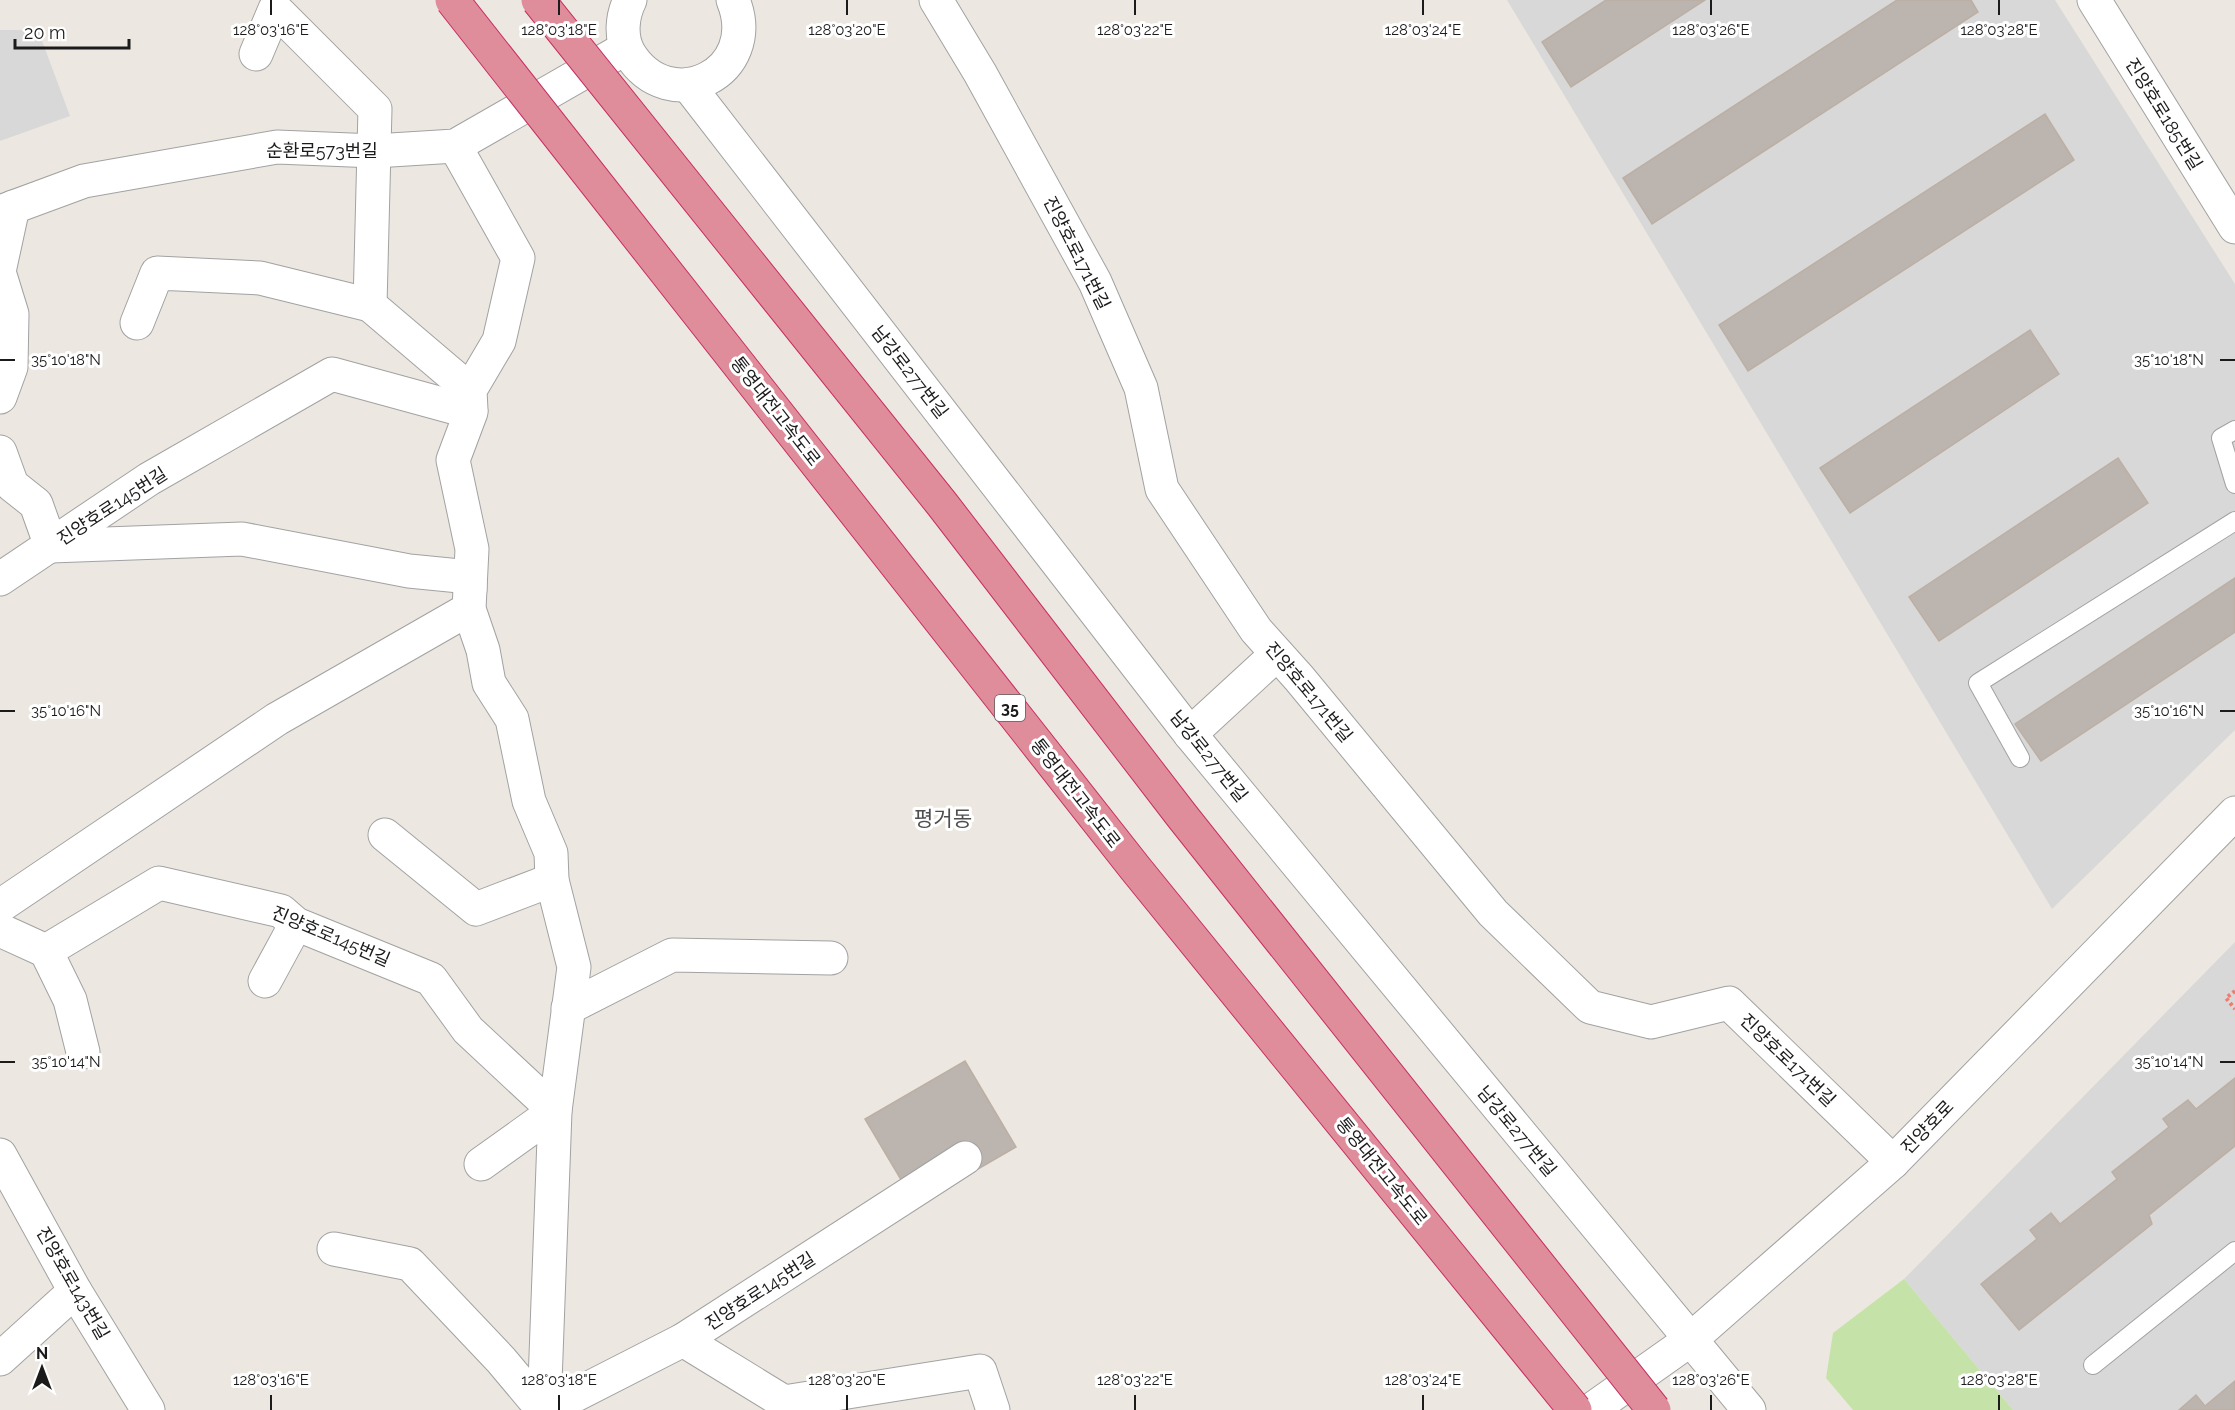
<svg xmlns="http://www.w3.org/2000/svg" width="2235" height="1410" font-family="Raleway,'Noto Sans KR',sans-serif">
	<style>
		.residential { fill: #d9d8d8 }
		.grass { fill: #c5e3a9 }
		.building { fill: #bcb4ae; stroke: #bcafa4; stroke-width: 1.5 }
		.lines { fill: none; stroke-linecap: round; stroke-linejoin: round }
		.service-casing { stroke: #a2a2a2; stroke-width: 20 }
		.minor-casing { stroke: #a2a2a2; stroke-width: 35 }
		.tertiary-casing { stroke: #a2a2a2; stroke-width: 35 }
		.path { stroke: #ef7c6e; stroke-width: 4; stroke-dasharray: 3 3; stroke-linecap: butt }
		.service { stroke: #fff; stroke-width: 18 }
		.minor { stroke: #fff; stroke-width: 33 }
		.tertiary { stroke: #fff; stroke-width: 33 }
		.motorway-bridge-casing { stroke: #c82f62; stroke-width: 35; stroke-linecap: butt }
		.motorway-bridge { stroke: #df8c9b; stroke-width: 33 }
		.ticks { fill: none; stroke: #1b1b1b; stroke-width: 2 }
		.labels { text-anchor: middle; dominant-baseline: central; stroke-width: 6; stroke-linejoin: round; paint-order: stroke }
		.shield { fill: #fff; stroke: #5f5f5f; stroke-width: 1.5 }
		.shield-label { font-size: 16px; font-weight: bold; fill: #1b1b1b }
		.street-label { font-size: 18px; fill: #1b1b1b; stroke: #fff }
		.quarter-label { font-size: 21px; fill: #4e4e4e; stroke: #fff }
		.ticks-label { font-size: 15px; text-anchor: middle; fill: #1b1b1b; stroke: #fff; stroke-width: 6; stroke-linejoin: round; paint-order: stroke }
	</style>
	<rect width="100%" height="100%" fill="#ece8e1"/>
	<g class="residential">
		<polygon points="1507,0 2055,0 2235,284 2235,730 2052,909"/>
		<polygon points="0,30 38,30 70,116 0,141"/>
		<polygon points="2235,942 2235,1410 2013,1410 1904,1279"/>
	</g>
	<polygon class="grass" points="1904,1279 2013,1410 1853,1410 1826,1378 1833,1333"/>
	<g class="building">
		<polygon points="1606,0 1705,0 1571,87 1542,42"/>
		<polygon points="1897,0 1971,0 1978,12 1652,224 1623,178"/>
		<polygon points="2045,114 2074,160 1748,371 1719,325"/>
		<polygon points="2030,330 2059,374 1850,513 1820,468"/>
		<polygon points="2118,458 2148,503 1939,641 1909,597"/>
		<polygon points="2235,578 2235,632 2041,761 2015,724"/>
		<polygon points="965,1061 1016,1147 916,1205 865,1119"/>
		<polygon points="2235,1078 2235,1146 2149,1215 2152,1224 2019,1330 1981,1284 2037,1239 2030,1230 2051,1213 2060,1224 2117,1179 2112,1172 2169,1127 2163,1119 2188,1100 2196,1109"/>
		<polygon points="2235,1381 2235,1410 2179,1410 2196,1395 2205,1406"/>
	</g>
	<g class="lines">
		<defs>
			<g id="service">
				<polyline points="2235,430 2221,438 2235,484"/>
				<polyline points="2020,758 1978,683 2235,521"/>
				<polyline points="2093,1365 2235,1251"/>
			</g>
			<g id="minor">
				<path d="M630,0C622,16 620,37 629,53C669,119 763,73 733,0"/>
				<polyline points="936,0 980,73 1095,282 1141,388 1162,489 1256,630 1299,678 1493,913 1590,1007 1651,1022 1729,1003 1893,1162"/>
				<polyline points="2094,0 2235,227"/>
				<polyline points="256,54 275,9 375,109 370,305 470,390"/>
				<polyline points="455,146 518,258 499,341 470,390 471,410"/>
				<polyline points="0,212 84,181 277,147 375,151 455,146 626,48"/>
				<polyline points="0,267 13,207"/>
				<polyline points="0,275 12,314 11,367 0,397"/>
				<polyline points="137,323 157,273 260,278 370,305"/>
				<polyline points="0,452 12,485 36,504 51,546"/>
				<polyline points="51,546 242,539 409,571 470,577 470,590"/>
				<polyline points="0,579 149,479 332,374 471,412 453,460 472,549 469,609 483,650 489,683 512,719 529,801 551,853 552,880 574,967 555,1111 544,1410"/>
				<polyline points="1190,734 1277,654"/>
				<polyline points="385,835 476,909 552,880"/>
				<polyline points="0,906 277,719 469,609"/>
				<polyline points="0,930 46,951 159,883 281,911 296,924 431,979 468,1030 555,1111 481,1164"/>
				<polyline points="46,951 70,1000 83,1052"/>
				<polyline points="265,981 296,924"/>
				<polyline points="568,1008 672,955 831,958"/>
				<polyline points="0,1155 75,1291 148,1410"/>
				<polyline points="334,1249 410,1264 501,1360 543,1410"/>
				<polyline points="683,1340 784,1402 980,1371 993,1410"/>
				<polyline points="0,1359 75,1291"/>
				<polyline points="546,1410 683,1340 965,1158"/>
			</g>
			<g id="tertiary">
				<polyline points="688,85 1190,734 1749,1410"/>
				<polyline points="1591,1410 1690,1340 1893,1162 2235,813"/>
			</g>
		</defs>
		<use href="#service" class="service-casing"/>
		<use href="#minor" class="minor-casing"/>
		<use href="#tertiary" class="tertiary-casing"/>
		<polyline class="path" points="2235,991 2226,998 2235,1009"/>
		<use href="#service" class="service"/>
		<use href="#minor" class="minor"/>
		<use href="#tertiary" class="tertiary"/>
		<defs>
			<g id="motorway-bridge">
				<polyline points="452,0 1135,868 1575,1410"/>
				<polyline points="538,0 942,504 1182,816 1654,1410"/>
			</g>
		</defs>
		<use href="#motorway-bridge" class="motorway-bridge-casing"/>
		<use href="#motorway-bridge" class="motorway-bridge"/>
	</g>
	<path class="ticks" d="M271,0V15M559,0V15M847,0V15M1135,0V15M1423,0V15M1711,0V15M1999,0V15M0,360H15M2220,360H2235M0,711H15M2220,711H2235M0,1062H15M2220,1062H2235M271,1395V1410M559,1395V1410M847,1395V1410M1135,1395V1410M1423,1395V1410M1711,1395V1410M1999,1395V1410"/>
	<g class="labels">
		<rect class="shield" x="995" y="695" width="30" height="26" rx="4.5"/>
		<g class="shield-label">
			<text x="1010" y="708">35</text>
		</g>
		<g class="street-label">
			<text transform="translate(2164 114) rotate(58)">진양호로185번길</text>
			<text x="322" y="150">순환로573번길</text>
			<text transform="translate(1077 253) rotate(63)">진양호로171번길</text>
			<text transform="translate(910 372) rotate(52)">남강로277번길</text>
			<text transform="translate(776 411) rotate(52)">통영대전고속도로</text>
			<text transform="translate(112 506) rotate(-33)">진양호로145번길</text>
			<text transform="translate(1309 692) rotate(50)">진양호로171번길</text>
			<text transform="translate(1209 756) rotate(51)">남강로277번길</text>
			<text transform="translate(1076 793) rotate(52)">통영대전고속도로</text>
			<text transform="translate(331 936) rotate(23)">진양호로145번길</text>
			<text transform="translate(1788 1060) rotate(44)">진양호로171번길</text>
			<text transform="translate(1927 1127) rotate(-46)">진양호로</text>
			<text transform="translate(1517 1131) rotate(50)">남강로277번길</text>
			<text transform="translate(1382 1171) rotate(51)">통영대전고속도로</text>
			<text transform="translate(73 1283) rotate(60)">진양호로143번길</text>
			<text transform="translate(760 1291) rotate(-33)">진양호로145번길</text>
		</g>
		<g class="quarter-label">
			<text x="943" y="818">평거동</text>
		</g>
	</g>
	<g class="ticks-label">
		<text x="271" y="35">128°03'16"E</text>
		<text x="559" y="35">128°03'18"E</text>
		<text x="847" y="35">128°03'20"E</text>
		<text x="1135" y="35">128°03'22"E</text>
		<text x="1423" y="35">128°03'24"E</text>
		<text x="1711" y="35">128°03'26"E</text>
		<text x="1999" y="35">128°03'28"E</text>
		<text x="66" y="365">35°10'18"N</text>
		<text x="2169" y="365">35°10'18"N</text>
		<text x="66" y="716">35°10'16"N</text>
		<text x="2169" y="716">35°10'16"N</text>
		<text x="66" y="1067">35°10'14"N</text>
		<text x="2169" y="1067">35°10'14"N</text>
		<text x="271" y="1385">128°03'16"E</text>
		<text x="559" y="1385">128°03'18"E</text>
		<text x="847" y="1385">128°03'20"E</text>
		<text x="1135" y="1385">128°03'22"E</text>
		<text x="1423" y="1385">128°03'24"E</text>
		<text x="1711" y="1385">128°03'26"E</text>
		<text x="1999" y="1385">128°03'28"E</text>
	</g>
	<g transform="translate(42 1368)" stroke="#ffffff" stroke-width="4.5" paint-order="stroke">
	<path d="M0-4.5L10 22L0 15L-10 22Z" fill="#1b1b1b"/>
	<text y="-9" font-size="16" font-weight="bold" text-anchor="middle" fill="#1b1b1b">N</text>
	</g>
	<path d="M15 39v9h114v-9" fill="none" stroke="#1b1b1b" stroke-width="3"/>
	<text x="24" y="39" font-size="18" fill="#1b1b1b" stroke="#ffffff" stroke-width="4.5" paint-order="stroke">20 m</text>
</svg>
